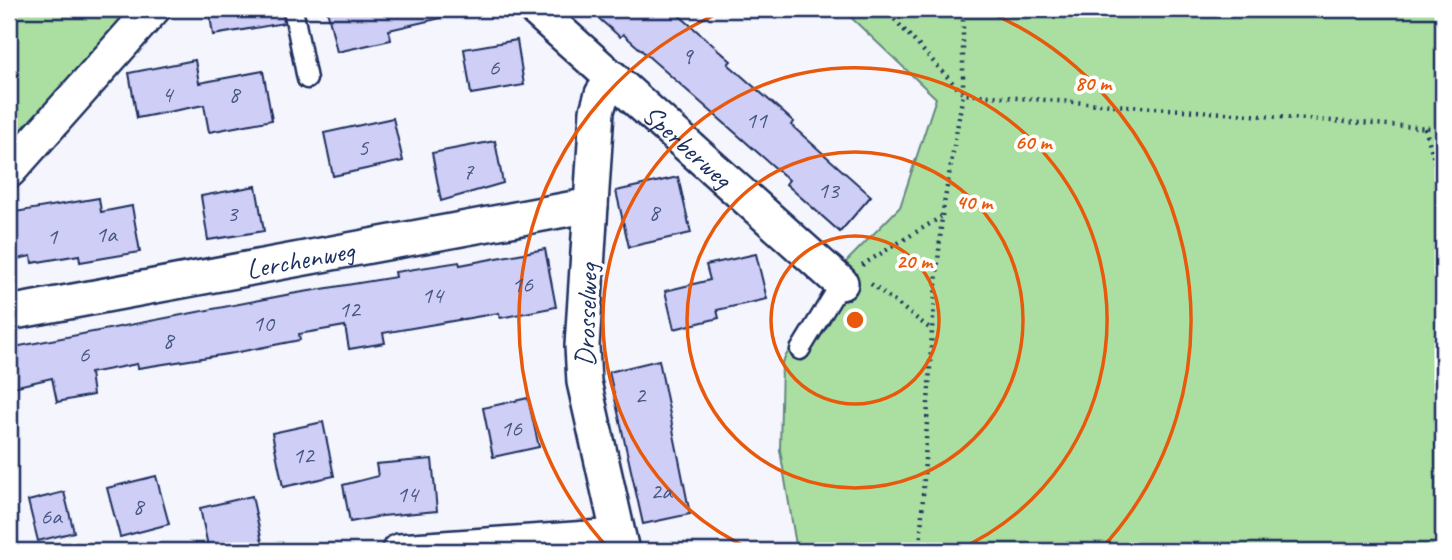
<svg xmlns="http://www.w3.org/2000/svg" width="1452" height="560" font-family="Caveat,sans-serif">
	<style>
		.green { fill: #abdfa1; stroke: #638780; stroke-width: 2 }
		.building { fill: #cfcef6; stroke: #1b2f5e; stroke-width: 2 }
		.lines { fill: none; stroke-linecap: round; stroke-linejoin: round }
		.lane-casing { stroke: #1b2f5e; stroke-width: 23 }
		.street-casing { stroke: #1b2f5e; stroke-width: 38 }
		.path { stroke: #1b2f5e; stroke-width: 4.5; stroke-dasharray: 2 5; stroke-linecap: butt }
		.lane { stroke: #fff; stroke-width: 18 }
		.street { stroke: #fff; stroke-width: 33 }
		.ring { fill: none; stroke: #e8590c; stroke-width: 3.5 }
		.labels { text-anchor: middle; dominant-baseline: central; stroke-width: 7; stroke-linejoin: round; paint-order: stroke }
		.number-label { font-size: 24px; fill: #485784 }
		.street-label { font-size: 28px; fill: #1b2f5e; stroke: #fff }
		.centre { fill: #e8590c; stroke: #fff; stroke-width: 3.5 }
		.ring-label { font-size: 21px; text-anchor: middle; font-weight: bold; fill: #e8590c; stroke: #fff; stroke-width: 7; stroke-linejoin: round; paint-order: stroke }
	</style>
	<rect width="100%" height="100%" fill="#f5f5fd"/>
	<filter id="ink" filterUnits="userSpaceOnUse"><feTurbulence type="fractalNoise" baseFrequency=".0143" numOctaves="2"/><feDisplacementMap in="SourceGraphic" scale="14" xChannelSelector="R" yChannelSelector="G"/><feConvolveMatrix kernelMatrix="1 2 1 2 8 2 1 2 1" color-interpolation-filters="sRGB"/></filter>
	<g filter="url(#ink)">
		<g class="green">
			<polygon points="9,9 135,9 9,151"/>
			<polygon points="842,9 1443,9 1443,551 797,551 780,450 782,362 840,268 900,207 936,98"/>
		</g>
		<g class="building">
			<polygon points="209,9 282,9 284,23 213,35"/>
			<polygon points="327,9 440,9 441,18 389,30 391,40 337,52"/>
			<polygon points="588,9 672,9 731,61 728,64 794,122 791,125 871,196 840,232 786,184 789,180 623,34 620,37"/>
			<polygon points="517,40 524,85 471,94 464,49"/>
			<polygon points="195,60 199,83 263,71 272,120 209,132 204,105 137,118 129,73"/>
			<polygon points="393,118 403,161 333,176 324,133"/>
			<polygon points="495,141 503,183 441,201 432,153"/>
			<polygon points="678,177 691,233 629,247 616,191"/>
			<polygon points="256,186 264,231 208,240 201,196"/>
			<polygon points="99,198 101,212 132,206 140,252 80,262 79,255 32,263 31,256 9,261 9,213"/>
			<polygon points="545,249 556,307 500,318 499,313 383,333 385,343 349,349 345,326 299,334 300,340 234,353 138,368 137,364 90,373 93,395 57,402 52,378 9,388 9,348 291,294 396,277 395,272 459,262 460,265"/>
			<polygon points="756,254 767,299 717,310 719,318 674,329 665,291 710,280 706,265"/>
			<polygon points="659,360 690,514 643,524 609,372"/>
			<polygon points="528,398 539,447 493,457 483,408"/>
			<polygon points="323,422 334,476 283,487 272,433"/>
			<polygon points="432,459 437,511 382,516 350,522 343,485 378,476 376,464"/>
			<polygon points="156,476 169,524 120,537 107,488"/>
			<polygon points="64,492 74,532 38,541 28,501"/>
			<polygon points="252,496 264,551 209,551 200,508"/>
		</g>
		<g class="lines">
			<defs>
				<g id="lane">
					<polyline points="293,9 307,79"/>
					<polyline points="800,350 841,283"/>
				</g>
				<g id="street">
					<path id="s1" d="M535,9L841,283"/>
					<polyline points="613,78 602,94 597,111 582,346 584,382 622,551"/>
					<polyline points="9,171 153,9"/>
					<path id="s2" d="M9,313L591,205"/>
					<polyline points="399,551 618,536"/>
				</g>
			</defs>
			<use href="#lane" class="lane-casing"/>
			<use href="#street" class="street-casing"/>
			<g class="path">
				<polyline points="885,9 963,94 1443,129"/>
				<polyline points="1425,128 1443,190"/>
				<polyline points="862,265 941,217"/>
				<polyline points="871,284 932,330"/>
				<polyline points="920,551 932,330 942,216 963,94 963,9"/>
			</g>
			<use href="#lane" class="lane"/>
			<use href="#street" class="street"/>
		</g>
	</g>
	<g class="ring">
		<circle cx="855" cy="320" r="84"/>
		<circle cx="855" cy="320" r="168"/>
		<path d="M755 551A252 252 0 1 1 955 551"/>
		<path d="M609 549A336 336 0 0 1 726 10M984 10A336 336 0 0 1 1101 549"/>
	</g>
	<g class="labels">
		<g class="number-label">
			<text x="687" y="56">9</text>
			<text x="494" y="67">6</text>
			<text x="167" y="94">4</text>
			<text x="234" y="94">8</text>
			<text x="756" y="120">11</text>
			<text x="363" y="147">5</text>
			<text x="468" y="171">7</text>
			<text x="828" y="190">13</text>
			<text x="654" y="212">8</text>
			<text x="232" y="213">3</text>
			<text x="106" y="234">1a</text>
			<text x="52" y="236">1</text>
			<text x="522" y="284">16</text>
			<text x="432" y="295">14</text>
			<text x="349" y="309">12</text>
			<text x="263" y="323">10</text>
			<text x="168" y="340">8</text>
			<text x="84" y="354">6</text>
			<text x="640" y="395">2</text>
			<text x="511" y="428">16</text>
			<text x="303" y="455">12</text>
			<text x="661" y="491">2a</text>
			<text x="407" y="494">14</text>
			<text x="138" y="506">8</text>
			<text x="51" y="516">6a</text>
		</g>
		<g class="street-label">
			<text stroke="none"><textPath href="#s1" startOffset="205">Sperberweg</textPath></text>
			<text stroke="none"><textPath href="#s2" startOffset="296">Lerchenweg</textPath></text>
			<text transform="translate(586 315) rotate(-88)">Drosselweg</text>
		</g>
	</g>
	<circle cx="855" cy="320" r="10" class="centre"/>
	<g class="ring-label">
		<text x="1093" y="90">80 m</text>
		<text x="1033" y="149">60 m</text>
		<text x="974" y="209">40 m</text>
		<text x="914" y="268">20 m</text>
	</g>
	<rect width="1452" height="560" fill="none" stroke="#fff" stroke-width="35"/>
	<rect x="18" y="18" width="1417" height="525" fill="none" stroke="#1b2f5e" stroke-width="2.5" filter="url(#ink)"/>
</svg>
